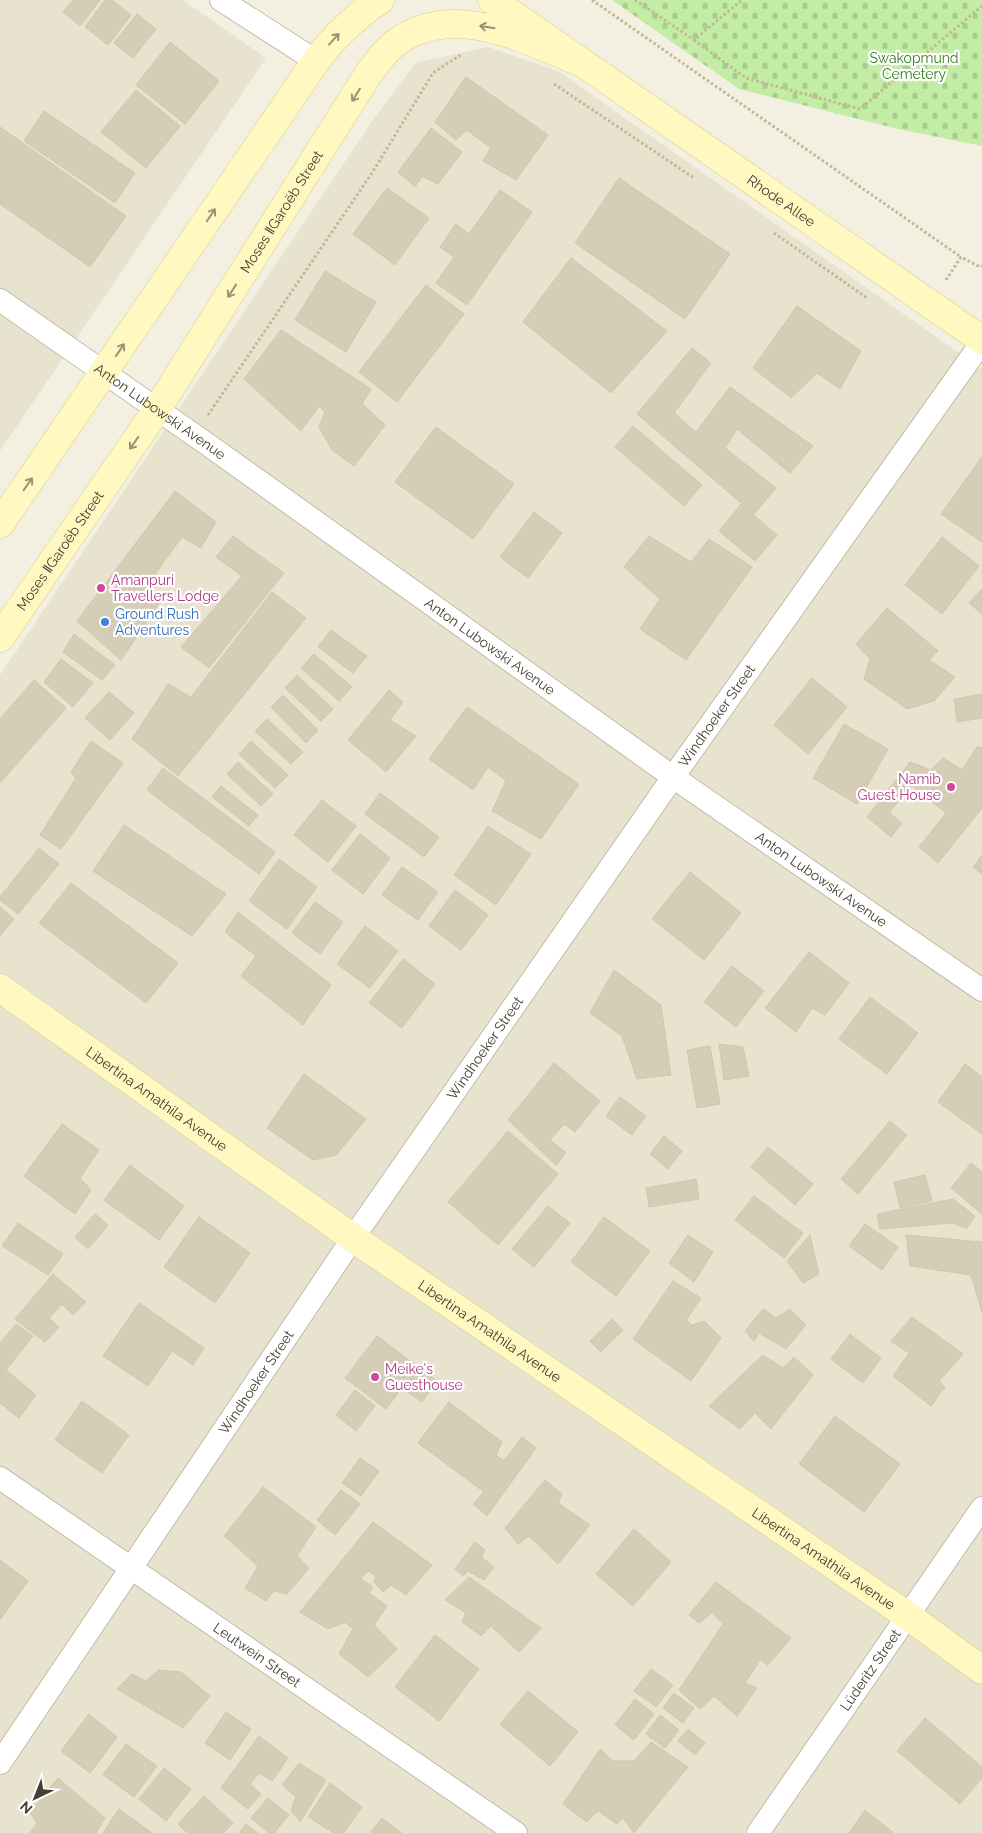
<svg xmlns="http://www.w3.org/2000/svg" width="982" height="1833" font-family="Raleway,sans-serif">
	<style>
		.residential { fill: #e8e3cf }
		.cemetery { fill: url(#cemetery-stones) }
		.building { fill: #d5cdb6; stroke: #d1c7a8 }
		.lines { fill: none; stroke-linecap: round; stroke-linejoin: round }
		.street-casing { stroke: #c2bca6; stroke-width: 24 }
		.secondary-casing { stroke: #d8cf8b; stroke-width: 29 }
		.path { stroke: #c3b893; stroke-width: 3; stroke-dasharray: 2.5 2.5; stroke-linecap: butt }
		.street { stroke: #fff; stroke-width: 22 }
		.secondary { stroke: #fff8c0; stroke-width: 28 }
		.oneway { stroke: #999372 }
		.hotel-dot { fill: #d1479c; stroke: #fff; stroke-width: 2 }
		.shop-dot { fill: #3f7fe0; stroke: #fff; stroke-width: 2 }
		.labels { text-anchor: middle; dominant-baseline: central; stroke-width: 4.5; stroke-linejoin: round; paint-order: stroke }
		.park-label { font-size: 14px; fill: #367c1f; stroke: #fff }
		.street-label { font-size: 14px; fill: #454032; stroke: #fff }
		.hotel-label { font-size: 14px; fill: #b23c85; stroke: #fff; text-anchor: start }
		.shop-label { font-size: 14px; fill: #366cbe; stroke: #fff; text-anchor: start }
	</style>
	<defs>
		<pattern id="cemetery-stones" width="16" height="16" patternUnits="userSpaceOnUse" patternTransform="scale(1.25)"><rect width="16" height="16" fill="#c3eda5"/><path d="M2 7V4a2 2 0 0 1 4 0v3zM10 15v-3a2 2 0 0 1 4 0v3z" fill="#a9cc8e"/></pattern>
	</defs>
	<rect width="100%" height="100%" fill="#f3f0e2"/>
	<g class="residential">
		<polygon points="0,0 183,0 266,58 0,451"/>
		<polygon points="488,47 558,71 982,369 982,1833 0,1833 0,675 375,117 415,63"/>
	</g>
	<polygon class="cemetery" points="612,0 982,0 982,146 898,129 739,89"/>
	<g class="building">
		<polygon points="73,0 100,0 80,26 63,12"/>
		<polygon points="105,0 112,0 131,15 108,45 85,27"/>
		<polygon points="137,14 156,29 133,58 114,43"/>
		<polygon points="170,42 219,81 185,124 136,85"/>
		<polygon points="466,77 548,135 516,180 483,161 491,148 467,130 456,140 435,122"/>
		<polygon points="136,90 180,126 146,168 101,132"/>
		<polygon points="44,111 135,173 115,203 24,141"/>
		<polygon points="0,127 126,216 90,267 0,204"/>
		<polygon points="431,128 462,152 438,184 422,176 415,187 398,172"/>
		<polygon points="619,178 730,254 685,319 575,243"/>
		<polygon points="387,188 429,218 395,265 353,234"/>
		<polygon points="500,190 532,212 467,305 436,283 454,257 440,247 456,224 469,234"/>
		<polygon points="571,258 667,331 611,393 523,322"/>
		<polygon points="325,271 376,302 346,352 295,320"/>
		<polygon points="426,285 464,314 397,402 359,372"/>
		<polygon points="797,306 861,351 840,389 817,373 791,398 753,368"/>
		<polygon points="281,330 371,389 362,404 385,425 354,466 332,450 319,427 325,412 319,406 301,431 244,379"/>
		<polygon points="692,348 711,363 674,413 696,432 730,387 813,446 790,473 737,429 725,448 776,488 754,514 637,414"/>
		<polygon points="633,426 702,485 684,506 615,447"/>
		<polygon points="436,427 514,484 473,539 395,482"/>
		<polygon points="982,457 982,542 941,514"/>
		<polygon points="175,491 216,522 201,548 182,537 145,588 161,601 121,660 77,621"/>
		<polygon points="741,504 777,535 755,561 719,531"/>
		<polygon points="534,512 562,533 528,578 500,557"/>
		<polygon points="233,536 284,573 209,668 181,647 242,576 216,557"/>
		<polygon points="649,536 691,562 709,539 752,567 686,660 640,629 660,599 624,567"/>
		<polygon points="942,537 979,566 942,614 905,585"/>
		<polygon points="982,589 982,614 969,603"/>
		<polygon points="272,592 306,618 178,776 132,739 168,684 191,697"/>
		<polygon points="887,608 938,651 929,660 955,677 934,701 907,709 864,679 870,659 856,644"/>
		<polygon points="331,630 367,656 353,673 318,647"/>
		<polygon points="74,634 115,665 102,680 63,652"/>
		<polygon points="314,654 352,687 339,701 301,668"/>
		<polygon points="61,659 93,683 73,707 44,682"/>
		<polygon points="297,675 333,709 321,721 285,688"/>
		<polygon points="812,678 847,707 808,754 774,725"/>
		<polygon points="34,680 66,708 0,783 0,719"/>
		<polygon points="389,690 403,702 390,720 416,736 386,772 348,740"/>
		<polygon points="109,692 134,713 110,740 85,718"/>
		<polygon points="982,694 982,718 957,722 954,699"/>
		<polygon points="283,695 318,730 306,743 271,707"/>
		<polygon points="467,707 579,784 541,839 492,811 506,781 488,767 473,790 429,759"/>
		<polygon points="267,719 303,752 291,764 255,731"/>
		<polygon points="844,724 888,749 857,804 813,778"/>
		<polygon points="91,741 123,763 61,849 40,835 76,778 71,772"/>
		<polygon points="251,741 288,775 275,788 239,754"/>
		<polygon points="977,747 982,748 982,808 938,863 919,847 946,813 911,785 889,813 902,823 891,837 867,817 910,762 931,770 943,758 962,770"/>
		<polygon points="238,762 273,794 261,806 227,774"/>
		<polygon points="163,768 275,852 259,874 147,790"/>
		<polygon points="221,786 258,815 249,826 212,797"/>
		<polygon points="380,793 439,837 424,857 365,814"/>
		<polygon points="322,800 356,826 328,862 294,835"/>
		<polygon points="124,825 226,894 192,936 93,871"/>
		<polygon points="488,826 531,854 496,905 454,875"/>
		<polygon points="360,834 390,858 363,894 332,870"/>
		<polygon points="39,848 59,864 18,914 0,900 0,897"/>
		<polygon points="982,855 982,874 973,867"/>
		<polygon points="279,859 317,887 287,929 249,901"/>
		<polygon points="402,867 438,892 418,920 382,895"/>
		<polygon points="690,872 741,913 704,960 652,919"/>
		<polygon points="71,883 178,963 146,1003 39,923"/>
		<polygon points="455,890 488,915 461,950 429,926"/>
		<polygon points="315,902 343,922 320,954 292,933"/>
		<polygon points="0,907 14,919 0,936"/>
		<polygon points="238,912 331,985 303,1025 241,976 256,956 225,932"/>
		<polygon points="365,926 398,951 370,988 337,964"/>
		<polygon points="809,952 849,983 825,1015 812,1008 796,1032 765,1008"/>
		<polygon points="403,959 435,984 402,1028 369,1003"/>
		<polygon points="732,966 764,991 736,1027 704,1002"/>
		<polygon points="614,970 661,1005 671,1075 637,1079 622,1036 590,1013"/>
		<polygon points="870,997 918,1033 887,1074 839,1039"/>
		<polygon points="719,1044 743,1047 749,1076 724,1080"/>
		<polygon points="710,1046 720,1104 697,1108 687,1050"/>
		<polygon points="554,1063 600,1101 575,1132 564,1124 550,1140 566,1153 556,1165 508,1120"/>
		<polygon points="965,1064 982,1077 982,1134 938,1102"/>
		<polygon points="304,1074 366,1119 336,1155 313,1160 267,1128"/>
		<polygon points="620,1097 646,1116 632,1135 606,1116"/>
		<polygon points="890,1121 907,1135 858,1194 841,1179"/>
		<polygon points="62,1124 99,1150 80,1178 91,1190 75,1214 24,1176"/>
		<polygon points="508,1131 558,1174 498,1245 448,1202"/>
		<polygon points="664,1136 682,1151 668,1169 650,1154"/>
		<polygon points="768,1147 813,1184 795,1205 751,1167"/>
		<polygon points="971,1163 982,1172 982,1214 951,1188"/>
		<polygon points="130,1165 184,1206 159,1240 104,1200"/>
		<polygon points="925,1175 932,1201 900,1208 894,1182"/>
		<polygon points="696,1179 699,1199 649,1207 646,1188"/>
		<polygon points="754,1196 803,1233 784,1258 735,1220"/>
		<polygon points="953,1199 975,1216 967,1228 952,1223 880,1229 877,1214"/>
		<polygon points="548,1206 570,1223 534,1267 512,1249"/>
		<polygon points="95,1214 108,1225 88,1249 75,1237"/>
		<polygon points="199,1217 250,1253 215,1303 164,1267"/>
		<polygon points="604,1217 650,1251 616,1296 571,1262"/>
		<polygon points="18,1223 63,1254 48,1275 2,1246"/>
		<polygon points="865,1224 898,1247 882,1270 849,1246"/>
		<polygon points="688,1235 713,1252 694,1282 669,1263"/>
		<polygon points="810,1235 819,1274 803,1283 787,1261"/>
		<polygon points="906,1235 982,1242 982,1312 971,1275 910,1266"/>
		<polygon points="53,1274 86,1302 73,1315 62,1304 49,1318 59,1327 45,1342 15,1319"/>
		<polygon points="673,1281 701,1298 686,1320 692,1325 704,1321 721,1338 691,1381 633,1339"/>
		<polygon points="139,1303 204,1348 193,1365 172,1351 148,1386 103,1356"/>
		<polygon points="763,1309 776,1318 790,1309 806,1325 786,1349 759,1333 754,1341 745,1331"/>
		<polygon points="912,1317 963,1354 939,1381 945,1387 931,1406 893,1376 909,1353 891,1341"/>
		<polygon points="612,1319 623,1330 601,1352 590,1341"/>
		<polygon points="16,1324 33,1336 6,1370 36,1395 19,1418 0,1403 0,1343"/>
		<polygon points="850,1334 881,1358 863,1383 831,1359"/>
		<polygon points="377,1336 437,1381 422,1402 402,1388 386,1409 345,1378"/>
		<polygon points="763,1355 783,1368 794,1357 813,1375 771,1429 755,1413 740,1429 709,1406"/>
		<polygon points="355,1390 375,1406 356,1431 336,1415"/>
		<polygon points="82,1401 129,1435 102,1473 55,1440"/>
		<polygon points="449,1402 502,1442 496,1455 504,1461 522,1437 536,1448 487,1516 473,1504 484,1492 418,1443"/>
		<polygon points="835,1416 900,1464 864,1512 799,1464"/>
		<polygon points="360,1458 379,1471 361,1496 342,1483"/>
		<polygon points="545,1480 562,1494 558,1503 590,1525 558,1564 529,1536 518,1544 505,1528"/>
		<polygon points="263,1487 316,1527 297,1556 309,1568 287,1594 274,1591 266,1601 245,1588 258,1566 224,1536"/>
		<polygon points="341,1490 360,1504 335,1535 317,1520"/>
		<polygon points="373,1522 432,1565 406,1595 391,1585 383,1592 374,1582 376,1577 369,1571 360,1578 373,1587 369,1593 387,1606 374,1625 397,1649 368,1677 339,1654 353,1629 345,1622 328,1629 300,1612"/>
		<polygon points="634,1529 671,1562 633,1606 596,1574"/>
		<polygon points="475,1542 485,1550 481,1557 494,1567 484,1580 468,1571 463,1576 455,1569"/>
		<polygon points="0,1560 28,1581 0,1620"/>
		<polygon points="469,1577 541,1628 519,1652 491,1626 481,1636 462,1622 466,1613 445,1600"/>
		<polygon points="716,1582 791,1638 768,1665 760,1660 745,1683 757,1688 737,1716 714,1696 700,1709 679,1690 723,1624 712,1613 699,1623 689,1615"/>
		<polygon points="435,1635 479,1669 439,1721 395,1687"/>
		<polygon points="651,1669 673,1685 656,1707 634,1691"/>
		<polygon points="159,1670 181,1672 210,1696 183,1728 117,1689 132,1674 146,1681"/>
		<polygon points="528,1691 578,1732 550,1766 500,1724"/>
		<polygon points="674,1693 694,1708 683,1723 663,1708"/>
		<polygon points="635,1699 654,1714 634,1740 615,1725"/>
		<polygon points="226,1712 251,1729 230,1760 205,1743"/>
		<polygon points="89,1714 117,1737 90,1773 61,1751"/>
		<polygon points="660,1715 679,1730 665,1748 646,1734"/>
		<polygon points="925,1718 982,1767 982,1778 960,1804 897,1751"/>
		<polygon points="688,1729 705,1743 695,1755 678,1741"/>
		<polygon points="259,1736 288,1758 272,1781 259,1773 250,1784 261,1794 248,1809 221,1788"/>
		<polygon points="651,1742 688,1767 634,1833 623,1818 617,1824 598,1811 587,1822 563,1804 600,1749 613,1761 634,1761"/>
		<polygon points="126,1744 157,1766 134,1797 103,1775"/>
		<polygon points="299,1763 326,1780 300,1822 291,1810 296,1797 282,1785"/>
		<polygon points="164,1768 191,1789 166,1821 139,1799"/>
		<polygon points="58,1778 105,1818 96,1833 30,1833 37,1823 30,1812"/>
		<polygon points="330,1783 362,1807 344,1833 334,1833 308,1817"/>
		<polygon points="204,1796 233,1823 223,1833 187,1833 178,1824"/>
		<polygon points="268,1798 289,1815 274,1833 269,1833 251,1818"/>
		<polygon points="119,1809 152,1833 103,1833"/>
		<polygon points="865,1810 894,1833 849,1833"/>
		<polygon points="382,1818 402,1833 370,1833"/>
		<polygon points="246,1824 258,1833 239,1833"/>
	</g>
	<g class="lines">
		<defs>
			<g id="street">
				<polyline points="221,0 316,61"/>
				<path id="s1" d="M0,300L207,444L673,777L982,990"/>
				<path id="s2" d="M0,1478L516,1833"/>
				<path id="s3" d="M0,1763L353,1238L673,777L982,342"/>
				<path id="s4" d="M758,1833L982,1508"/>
			</g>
			<g id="secondary">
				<path id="s5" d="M492,0L982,340"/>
				<path d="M0,524L316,61C334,36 355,17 380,0"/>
				<path id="s6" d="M0,638L156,411L369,73C377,63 385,51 394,44C452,0 524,39 582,63"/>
				<path id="s7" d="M0,988L353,1238L908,1616L982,1670"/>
			</g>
		</defs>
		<use href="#street" class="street-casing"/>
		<use href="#secondary" class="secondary-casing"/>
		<g class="path">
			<polyline points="592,0 961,257"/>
			<polyline points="635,0 694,40 742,0"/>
			<polyline points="694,40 746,78 860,109 982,6"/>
			<polyline points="554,84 694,178"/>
			<polyline points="774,233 867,298"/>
			<polyline points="946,280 961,257 980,267 982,266"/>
			<polyline points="208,415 372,173 433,73 462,54"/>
		</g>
		<use href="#street" class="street"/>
		<use href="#secondary" class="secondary"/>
	</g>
	<defs><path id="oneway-shaft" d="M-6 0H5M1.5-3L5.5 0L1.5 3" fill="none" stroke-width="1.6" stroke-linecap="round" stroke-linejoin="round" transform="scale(1.25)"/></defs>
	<g class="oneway">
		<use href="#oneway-shaft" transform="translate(487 27) rotate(-171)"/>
		<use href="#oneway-shaft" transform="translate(334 39) rotate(-48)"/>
		<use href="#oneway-shaft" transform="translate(356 95) rotate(122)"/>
		<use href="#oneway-shaft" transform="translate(211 215) rotate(-56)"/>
		<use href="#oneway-shaft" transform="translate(232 291) rotate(122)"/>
		<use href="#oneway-shaft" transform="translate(120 350) rotate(-56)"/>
		<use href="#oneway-shaft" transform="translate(134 443) rotate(125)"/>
		<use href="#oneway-shaft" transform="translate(28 484) rotate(-55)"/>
	</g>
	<g class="hotel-dot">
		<circle cx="101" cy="588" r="5"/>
		<circle cx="951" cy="787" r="5"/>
		<circle cx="375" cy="1377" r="5"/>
	</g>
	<circle class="shop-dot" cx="105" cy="622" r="5"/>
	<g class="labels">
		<g class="park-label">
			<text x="914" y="58">Swakopmund<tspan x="914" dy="16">Cemetery</tspan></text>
		</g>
		<g class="street-label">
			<text stroke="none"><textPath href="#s5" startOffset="352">Rhode Allee</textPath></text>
			<text stroke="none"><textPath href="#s6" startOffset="511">Moses ǁGaroëb Street</textPath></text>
			<text stroke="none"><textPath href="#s1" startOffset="195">Anton Lubowski Avenue</textPath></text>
			<text stroke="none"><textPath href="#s6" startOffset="106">Moses ǁGaroëb Street</textPath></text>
			<text stroke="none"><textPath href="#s1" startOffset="600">Anton Lubowski Avenue</textPath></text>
			<text stroke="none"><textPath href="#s3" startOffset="1269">Windhoeker Street</textPath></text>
			<text stroke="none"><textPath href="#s1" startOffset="1005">Anton Lubowski Avenue</textPath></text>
			<text stroke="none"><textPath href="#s3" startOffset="864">Windhoeker Street</textPath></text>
			<text stroke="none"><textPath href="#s7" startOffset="192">Libertina Amathila Avenue</textPath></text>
			<text stroke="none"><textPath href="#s7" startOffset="598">Libertina Amathila Avenue</textPath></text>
			<text stroke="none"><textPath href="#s3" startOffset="459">Windhoeker Street</textPath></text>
			<text stroke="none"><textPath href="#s7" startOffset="1002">Libertina Amathila Avenue</textPath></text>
			<text stroke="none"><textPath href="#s2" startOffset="312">Leutwein Street</textPath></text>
			<text stroke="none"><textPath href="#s4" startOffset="198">Lüderitz Street</textPath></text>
		</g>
		<g class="hotel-label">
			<text x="111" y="580">Amanpuri<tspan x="111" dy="16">Travellers Lodge</tspan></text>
			<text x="941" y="779" text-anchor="end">Namib<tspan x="941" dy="16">Guest House</tspan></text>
			<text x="385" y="1369">Meike's<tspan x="385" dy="16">Guesthouse</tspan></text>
		</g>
		<g class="shop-label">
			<text x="115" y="614">Ground Rush<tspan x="115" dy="16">Adventures</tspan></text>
		</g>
	</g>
	<g transform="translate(35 1798) rotate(223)" stroke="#ffffff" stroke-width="4" paint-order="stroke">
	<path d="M0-4L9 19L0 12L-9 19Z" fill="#454032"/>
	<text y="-8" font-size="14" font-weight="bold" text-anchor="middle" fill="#454032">N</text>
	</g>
</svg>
